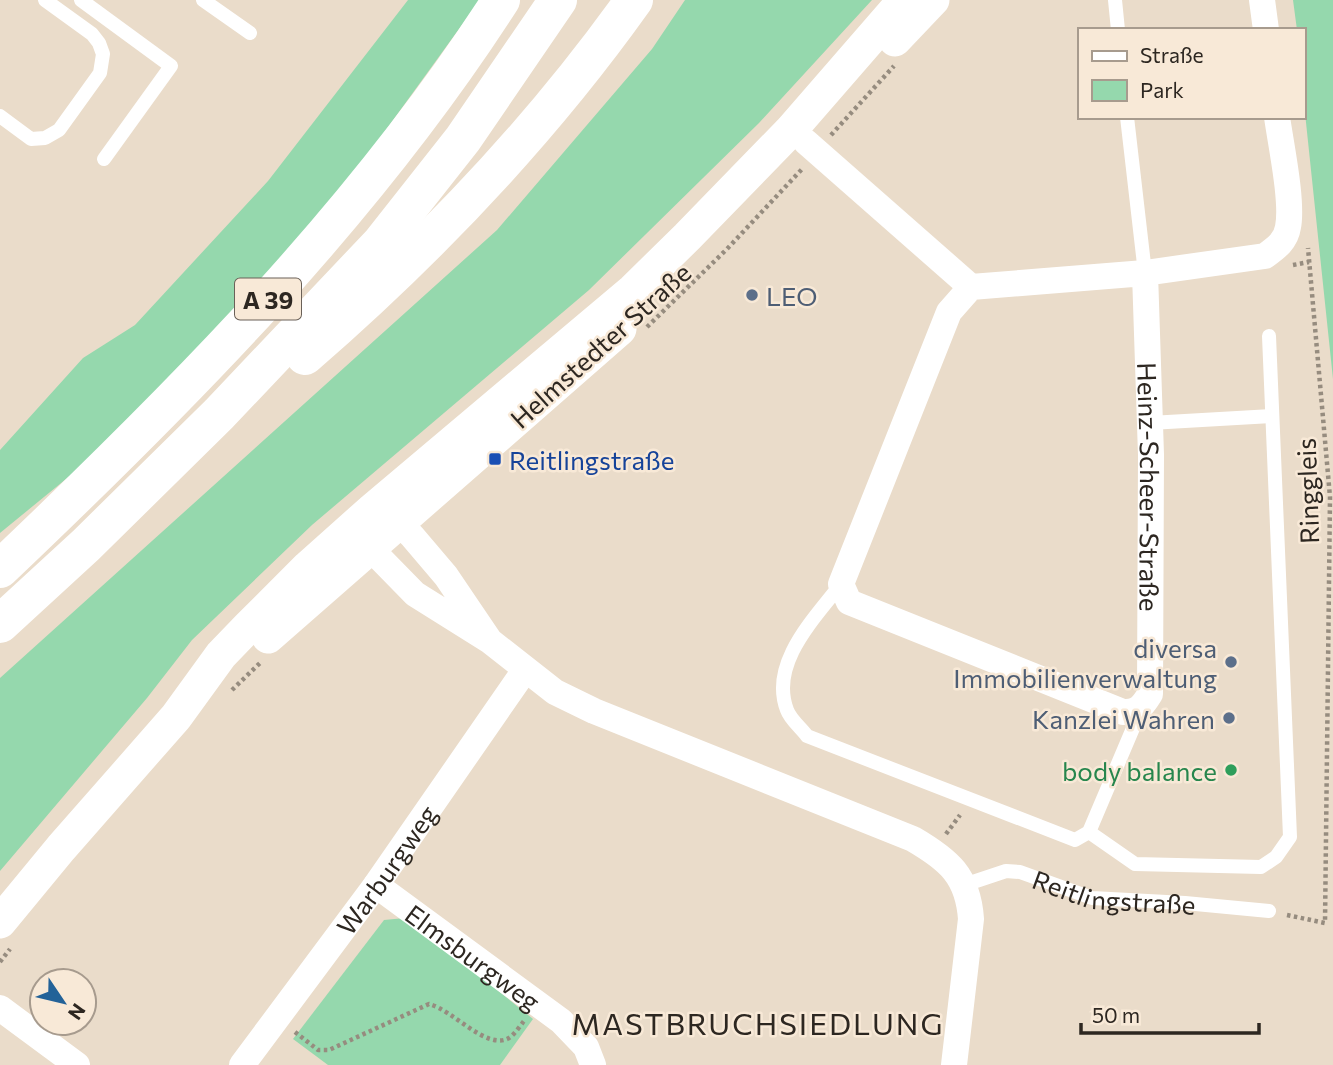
<svg xmlns="http://www.w3.org/2000/svg" width="1333" height="1065" font-family="Commissioner,sans-serif">
	<style>
		.green { fill: #95d8ad }
		.lines { fill: none; stroke-linecap: round; stroke-linejoin: round }
		.path { stroke: #968c7f; stroke-width: 4.5; stroke-dasharray: 3.5 3.5; stroke-linecap: butt }
		.service { stroke: #fff; stroke-width: 14 }
		.minor { stroke: #fff; stroke-width: 26 }
		.tertiary { stroke: #fff; stroke-width: 33 }
		.motorway { stroke: #fff; stroke-width: 38 }
		.service-dot { fill: #5c6f8a; stroke: #f8e9d7; stroke-width: 2.5 }
		.transit-dot { fill: #1a4fb4; stroke: #f8e9d7; stroke-width: 2.5 }
		.leisure-dot { fill: #2e9e5b; stroke: #f8e9d7; stroke-width: 2.5 }
		.labels { text-anchor: middle; dominant-baseline: central; stroke-width: 5; stroke-linejoin: round; paint-order: stroke }
		.shield { fill: #f8e9d7; stroke: #6a6158; stroke-width: 2 }
		.shield-label { font-size: 24px; font-weight: bold; fill: #2d2721 }
		.service-label { font-size: 26px; fill: #4e5e75; stroke: #f8e9d7; text-anchor: end }
		.street-label { font-size: 26px; fill: #2d2721; stroke: #f8e9d7 }
		.transit-label { font-size: 26px; fill: #164399; stroke: #f8e9d7; text-anchor: start }
		.leisure-label { font-size: 26px; fill: #27864d; stroke: #f8e9d7; text-anchor: end }
		.quarter-label { font-size: 30px; letter-spacing: 2px; fill: #2d2721; stroke: #f8e9d7 }
	</style>
	<rect width="100%" height="100%" fill="#eadcca"/>
	<g class="green">
		<polygon points="408,0 480,0 370,152 241,308 99,452 0,533 0,450 83,358 135,325 268,181"/>
		<polygon points="685,0 872,0 759,123 589,290 312,525 192,640 147,698 0,871 0,678 497,230 652,49"/>
		<polygon points="1293,0 1333,0 1333,379 1303,94 1303,30 1297,30"/>
		<polygon points="405,918 422,929 533,1019 500,1065 328,1065 293,1039 384,920"/>
	</g>
	<g class="lines">
		<g class="path">
			<polyline points="831,135 894,66"/>
			<polyline points="1293,265 1309,262"/>
			<polyline points="647,327 727,249 803,168"/>
			<polyline points="232,690 261,662"/>
			<polyline points="946,834 960,815"/>
			<polyline points="1287,915 1325,923 1330,497 1308,248"/>
			<polyline points="0,962 10,949"/>
			<path d="M295,1032L318,1050H329L429,1004C453,1010 487,1051 509,1038C515,1034 520,1026 524,1021"/>
		</g>
		<g class="service">
			<polyline points="81,0 171,66 104,159"/>
			<polyline points="203,0 250,33"/>
			<polyline points="1115,0 1118,30"/>
			<polyline points="0,116 31,139 45,138 59,130 100,73 103,54 99,43 92,34 45,0"/>
			<polyline points="1127,117 1145,273"/>
			<polyline points="1150,423 1272,416"/>
			<path d="M841,584C815,618 769,663 787,710C790,719 801,728 807,736L1075,840L1089,832L1142,707"/>
			<polyline points="1089,832 1135,864 1261,867 1276,857 1290,837 1269,336"/>
			<path id="s1" d="M964,885L1006,871L1020,872L1092,898L1185,903L1269,911"/>
		</g>
		<g class="minor">
			<polyline points="1262,0 1266,30"/>
			<polyline points="806,142 971,287"/>
			<path id="s2" d="M1145,273L1151,455L1150,694C1142,707 1138,712 1123,712L849,602L841,584L949,312L971,287L1145,273L1265,256C1276,248 1286,241 1288,227C1293,202 1281,145 1277,117"/>
			<path d="M490,641L446,576L412,536L398,522L373,509L369,547L415,594L490,641L555,692L594,711L913,839C949,860 968,876 971,919L954,1065"/>
			<path id="s3" d="M376,885L561,1021L586,1047L593,1065"/>
			<polyline points="0,1008 77,1065"/>
			<path id="s4" d="M242,1065L376,885L525,670"/>
		</g>
		<g class="tertiary">
			<polyline points="895,40 933,0"/>
			<polyline points="268,637 620,329"/>
			<polyline points="0,922 61,848 176,717 221,655 248,627 308,567 373,509 633,290 687,237 791,130 904,0"/>
		</g>
		<g class="motorway">
			<path d="M305,356C427,250 540,132 634,0"/>
			<path d="M0,569C183,395 364,213 501,0"/>
			<polyline points="0,624 86,545 219,414 381,243 463,139 558,0"/>
		</g>
	</g>
	<g class="service-dot">
		<circle cx="752" cy="295" r="7"/>
		<circle cx="1231" cy="662" r="7"/>
		<circle cx="1229" cy="718" r="7"/>
	</g>
	<rect class="transit-dot" x="488" y="452" width="14" height="14" rx="3.5"/>
	<circle class="leisure-dot" cx="1231" cy="770" r="7"/>
	<g class="labels">
		<rect class="shield" x="235" y="278.5" width="66" height="41" rx="5"/>
		<g class="shield-label">
			<text x="268" y="299">A 39</text>
		</g>
		<g class="service-label">
			<text x="766" y="295" text-anchor="start">LEO</text>
			<text x="1217" y="647">diversa<tspan x="1217" dy="30">Immobilienverwaltung</tspan></text>
			<text x="1215" y="718">Kanzlei Wahren</text>
		</g>
		<g class="street-label">
			<text transform="translate(600 345) rotate(-42)">Helmstedter Straße</text>
			<text stroke="none"><textPath href="#s2" startOffset="214">Heinz-Scheer-Straße</textPath></text>
			<text transform="translate(1307 491) rotate(-92)">Ringgleis</text>
			<text stroke="none"><textPath href="#s4" startOffset="243">Warburgweg</textPath></text>
			<text stroke="none"><textPath href="#s1" startOffset="156">Reitlingstraße</textPath></text>
			<text stroke="none"><textPath href="#s3" startOffset="121">Elmsburgweg</textPath></text>
		</g>
		<g class="transit-label">
			<text x="509" y="459">Reitlingstraße</text>
		</g>
		<g class="leisure-label">
			<text x="1217" y="770">body balance</text>
		</g>
		<g class="quarter-label">
			<text x="758" y="1022">MASTBRUCHSIEDLUNG</text>
		</g>
	</g>
	<rect x="1078" y="28" width="228" height="91" fill="#f8e9d7" stroke="#a79b8e" stroke-width="2"/>
	<rect x="1092" y="51" width="35" height="10" fill="#ffffff" stroke="#a79b8e" stroke-width="2"/>
	<text x="1140" y="63" font-size="21" fill="#2d2721">Straße</text>
	<rect x="1092" y="80" width="35" height="21" fill="#95d8ad" stroke="#a79b8e" stroke-width="2"/>
	<text x="1140" y="98" font-size="21" fill="#2d2721">Park</text>
	<g transform="translate(63 1002) rotate(125)"><circle r="33" fill="#f8e9d7" stroke="#a79b8e" stroke-width="2"/>
	<path d="M0-5L12 26L0 18L-12 26Z" fill="#236298"/>
	<text y="-10" font-size="19" font-weight="bold" text-anchor="middle" fill="#2d2721">N</text>
	</g>
	<path d="M1081 1023v10h178v-10" fill="none" stroke="#2d2721" stroke-width="3.5"/>
	<text x="1092" y="1023" font-size="21" fill="#2d2721" stroke="#f8e9d7" stroke-width="5" paint-order="stroke">50 m</text>
</svg>
